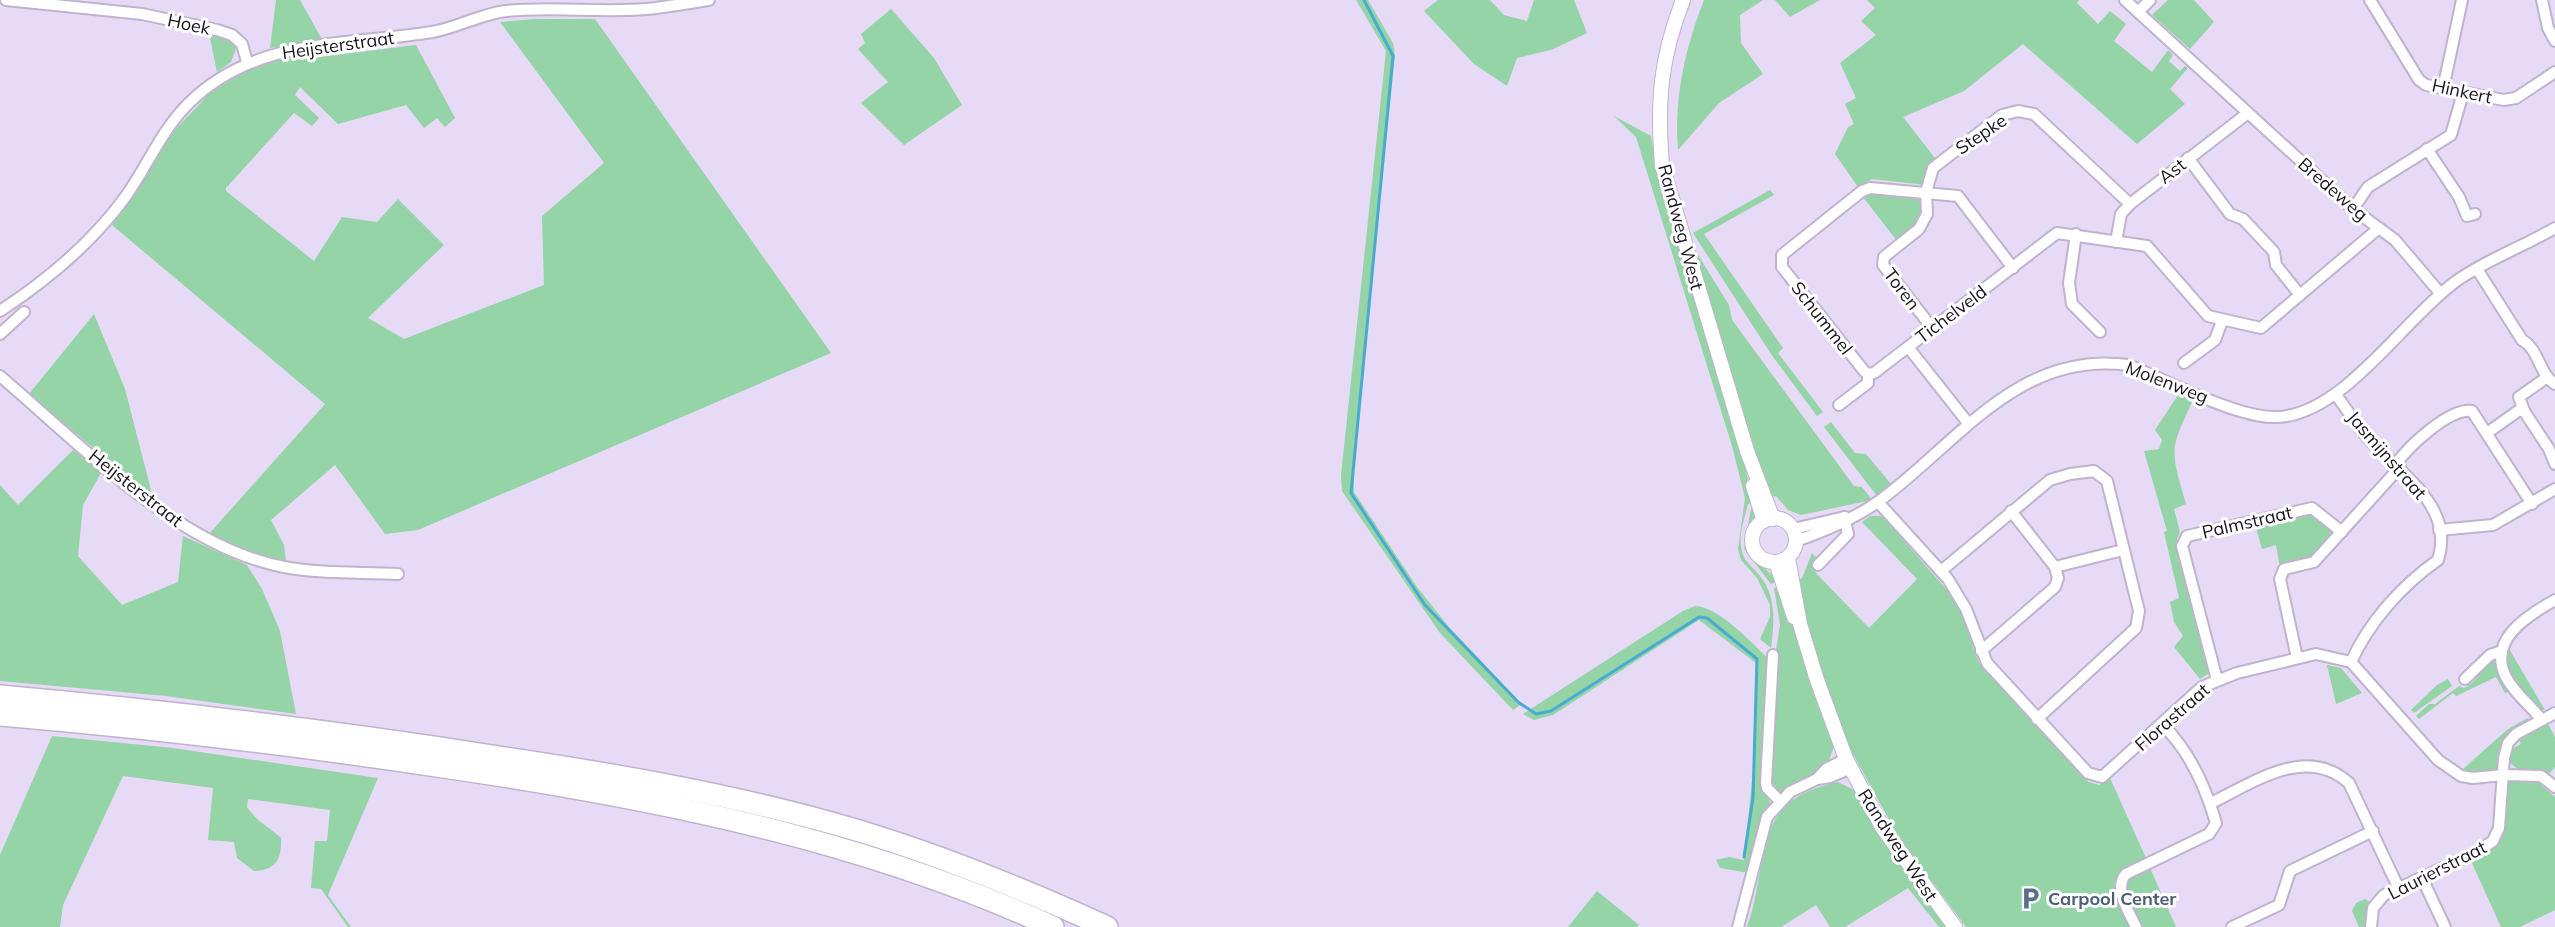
<svg xmlns="http://www.w3.org/2000/svg" width="2555" height="927" font-family="Mulish,sans-serif">
	<style>
		.green { fill: #94d4a7 }
		.lines { fill: none; stroke-linecap: round; stroke-linejoin: round }
		.stream { stroke: #48abd1; stroke-width: 3 }
		.minor-casing { stroke: #bfb3ce; stroke-width: 14 }
		.tertiary-casing { stroke: #bfb3ce; stroke-width: 16 }
		.motorway-casing { stroke: #bfb3ce; stroke-width: 24 }
		.minor { stroke: #fff; stroke-width: 10 }
		.tertiary { stroke: #fff; stroke-width: 14 }
		.motorway { stroke: #fff; stroke-width: 21 }
		.labels { text-anchor: middle; dominant-baseline: central; stroke-width: 6; stroke-linejoin: round; paint-order: stroke }
		.street-label { font-size: 18px; fill: #18131d; stroke: #fff }
		.service-label { font-size: 18px; font-weight: bold; fill: #4e5e75; stroke: #fff; text-anchor: start }
	</style>
	<rect width="100%" height="100%" fill="#e6daf6"/>
	<g class="green">
		<polygon points="276,0 300,0 323,41 270,48"/>
		<polygon points="1356,0 1368,0 1393,43 1395,56 1353,467 1354,492 1417,587 1449,627 1522,704 1513,710 1440,633 1342,491 1341,475 1386,51"/>
		<polygon points="1438,0 1490,0 1504,15 1527,21 1534,0 1574,0 1587,33 1551,50 1517,58 1507,86 1474,64 1424,11"/>
		<path d="M1704,0H1763L1740,15L1741,43L1763,74L1719,103L1678,150C1674,97 1685,49 1704,0Z"/>
		<polygon points="1775,0 1820,0 1790,17"/>
		<polygon points="1867,0 2079,0 2077,3 2098,24 2110,11 2126,24 2114,41 2152,72 2168,50 2173,55 2169,61 2180,71 2185,66 2188,68 2170,89 2185,104 2137,144 2023,44 1964,91 1903,117 1938,162 1926,185 1872,179 1858,187 1835,154 1848,127 1854,124 1845,104 1856,98 1840,63 1876,35 1861,21 1875,8"/>
		<polygon points="2168,0 2194,0 2214,22 2190,49 2152,15"/>
		<polygon points="891,9 934,58 962,105 904,145 861,103 888,82 858,49 865,43 861,34"/>
		<polygon points="535,19 595,19 831,353 418,530 385,534 335,465 271,520 284,545 286,562 238,550 208,535 325,404 112,225 169,136 210,93 234,78 262,64 282,57 304,59 416,45 455,118 445,127 437,118 424,128 406,105 338,124 300,87 295,95 319,118 312,126 294,113 226,188 226,191 314,261 342,217 377,222 398,199 444,245 368,318 404,339 544,285 542,216 604,163 500,22"/>
		<polygon points="209,33 230,40 236,49 231,62 217,72"/>
		<path d="M1614,116L1651,136L1660,188L1745,466L1753,502L1748,504C1744,520 1737,539 1743,555C1746,563 1755,569 1760,576C1777,597 1774,624 1771,648L1760,639L1770,617V605L1757,578L1741,560L1738,549L1745,498L1732,446L1636,137Z"/>
		<polygon points="1770,190 1774,195 1704,234 1783,348 1778,353 1823,412 1817,416 1771,354 1693,233"/>
		<polygon points="1869,192 1924,196 1923,222 1897,241 1863,197"/>
		<polygon points="1687,237 1729,305 1732,320 1854,486 1862,487 1872,500 1801,515 1788,510 1776,496 1770,497"/>
		<polygon points="94,314 125,389 153,498 29,394"/>
		<path d="M2180,392L2194,398C2169,451 2170,448 2186,504L2174,509L2180,532L2177,539L2192,612L2197,616L2208,669V674L2200,679L2174,647L2183,636L2174,622L2170,602L2179,598L2164,532L2167,531L2144,451L2159,449L2162,440L2155,430Z"/>
		<polygon points="1831,422 1855,453 1866,454 1891,484 1877,496 1824,427"/>
		<polygon points="73,450 101,473 83,505 78,556 122,605 178,582 183,536 247,565 262,589 280,631 296,714 166,696 0,681 0,485 18,505"/>
		<path d="M1754,507C1758,522 1745,530 1747,544C1750,563 1769,567 1777,582L1771,584L1744,549L1751,508Z"/>
		<polygon points="2305,512 2313,513 2333,534 2309,560 2280,567 2276,545 2262,549 2255,524"/>
		<path d="M1870,516H1882L1961,606L1975,654L1982,667L2089,782L2099,785L2110,778L2146,858C2103,881 2112,886 2129,927H1966L1898,836L1839,729L1816,659L1796,582L1802,578L1812,553L1818,560L1814,571L1869,628L1917,579L1862,522Z"/>
		<polygon points="1778,587 1794,623 1822,715 1834,746 1828,764 1784,793 1778,793 1771,785 1770,775 1774,663 1780,625 1774,588"/>
		<path d="M1695,606C1720,607 1751,643 1769,659L1766,790L1771,807L1749,873L1720,868L1716,860L1729,857L1744,860L1754,760L1756,663L1699,620L1553,715L1534,720L1523,714L1683,611Z"/>
		<path d="M2508,647L2545,710H2540C2522,690 2502,677 2508,647Z"/>
		<path d="M2492,660L2499,665L2510,691L2505,693L2496,677L2456,696L2453,693L2419,719L2416,716L2429,704H2435L2459,686L2464,688C2479,681 2480,669 2492,660Z"/>
		<polygon points="2327,665 2341,668 2362,693 2336,704"/>
		<polygon points="2448,679 2452,686 2414,713 2411,710 2437,685"/>
		<polygon points="2528,718 2530,722 2504,740 2499,769 2493,772 2465,771 2463,769 2508,729"/>
		<polygon points="2547,722 2555,737 2555,767 2548,775 2529,769 2519,770 2510,763 2510,750 2521,744 2518,738"/>
		<path d="M52,736L173,748L378,778L328,895L351,927H348L321,889L311,888L315,841H327L330,810L248,799L247,807C259,824 267,825 281,838C282,859 276,870 254,871L237,858L234,842L208,840L213,788L123,776L63,905L60,927H0V855Z"/>
		<path d="M2527,779L2538,782L2555,797V910L2520,927H2501L2471,861C2511,839 2502,824 2506,782Z"/>
		<path d="M1838,782L1854,790L1904,871L1948,927H1939L1908,888L1845,927H1830L1816,905L1781,927H1747C1771,861 1747,801 1838,782Z"/>
		<polygon points="2150,868 2176,927 2140,927 2124,892 2126,880"/>
		<polygon points="1597,891 1639,925 1637,927 1568,927"/>
		<polygon points="2365,899 2370,902 2367,927 2359,927 2352,911 2356,903"/>
	</g>
	<g class="lines">
		<polyline class="stream" points="1364,0 1393,56 1351,493 1425,605 1518,702 1536,714 1551,711 1699,617 1707,618 1757,659 1753,798 1744,857"/>
		<defs>
			<g id="minor">
				<polyline points="6,0 142,14 217,30 232,35 242,44 247,62"/>
				<polyline points="2125,0 2353,209 2395,240 2440,293"/>
				<polyline points="2370,0 2419,80 2426,85 2504,100 2516,98 2555,72"/>
				<polyline points="2542,0 2548,28 2555,41"/>
				<polyline points="2138,12 2150,0"/>
				<polyline points="2443,89 2462,0"/>
				<polyline points="2427,149 2459,197 2467,216 2475,214"/>
				<polyline points="2188,158 2230,214 2243,219 2274,252 2276,265 2300,295"/>
				<polyline points="2353,209 2368,187 2451,135 2463,93"/>
				<polyline points="2076,234 2069,283 2072,304 2100,332"/>
				<polyline points="2116,242 2121,214 2130,204 2248,113"/>
				<path d="M2477,269L2522,340C2539,349 2539,374 2555,384"/>
				<path d="M0,311C49,279 92,243 126,196C148,165 162,129 190,102C257,37 346,46 432,32C457,28 480,14 506,11C553,6 600,13 646,9C667,7 688,3 709,0"/>
				<polyline points="1933,329 1883,265 1884,257 1919,229 1927,214 1926,192 1933,168 2002,115 2018,111 2034,114 2130,204"/>
				<polyline points="0,334 24,312"/>
				<polyline points="1908,347 1874,373 1868,374 1864,371 1782,267 1782,255 1862,191 1870,188 1958,196 2013,268"/>
				<polyline points="2184,363 2215,340 2222,321"/>
				<path d="M0,376C80,444 178,547 284,567C321,574 360,572 398,574"/>
				<path d="M2336,395C2346,408 2355,423 2366,436C2396,472 2456,504 2438,560C2402,585 2369,622 2351,662"/>
				<polyline points="1839,405 1868,383 1868,374"/>
				<polyline points="2524,411 2519,397 2546,378"/>
				<polyline points="1968,423 1908,347 2057,233 2147,246 2208,316 2261,328 2379,228"/>
				<polyline points="2487,433 2518,411 2524,411 2549,449 2555,464"/>
				<path d="M2396,464C2409,446 2449,408 2472,411L2532,504"/>
				<polyline points="1878,502 1948,579 1966,609 1987,663 2088,773 2102,777 2202,687 2237,673 2316,654 2351,662 2438,760 2461,776 2473,778 2503,775 2541,776 2555,787"/>
				<polyline points="1793,529 1845,517"/>
				<polyline points="2439,530 2493,525 2555,489"/>
				<path d="M1796,541C1825,531 1854,519 1879,501C1957,444 2018,350 2128,365C2166,380 2239,419 2277,417C2343,415 2403,320 2455,282C2485,260 2523,247 2555,228"/>
				<polyline points="1818,565 1848,534 1844,517"/>
				<polyline points="2055,567 2123,550"/>
				<polyline points="1941,571 2050,480 2070,474 2094,471 2107,481 2139,611 2136,628 2037,719"/>
				<polyline points="1981,651 2055,587 2058,578 2055,567 2011,511"/>
				<polyline points="1773,655 1766,783 1767,788 1780,801"/>
				<polyline points="2297,658 2280,579 2284,569 2314,562 2400,467"/>
				<polyline points="2465,679 2490,655 2502,651"/>
				<polyline points="2217,680 2182,546 2187,536 2312,508 2342,532"/>
				<path d="M2542,720C2530,705 2514,693 2506,677C2487,640 2528,615 2555,600"/>
				<polyline points="1817,779 1826,769 1846,759"/>
				<path d="M2211,803C2253,783 2306,744 2349,783L2399,889"/>
				<polyline points="2422,878 2445,927"/>
				<polyline points="1738,927 1767,817 1790,792 1817,779 1830,777 1851,768"/>
				<path d="M2136,927C2129,912 2113,888 2126,874L2209,834L2216,823C2206,788 2189,751 2163,725"/>
				<polyline points="2232,927 2279,905 2290,871 2373,831"/>
				<polyline points="2371,927 2373,908 2384,895 2475,853 2493,841 2499,828 2504,758 2508,743 2516,734 2555,713"/>
			</g>
			<g id="tertiary">
				<path d="M1683,0C1660,59 1657,103 1662,165L1747,451L1773,519"/>
				<polyline points="1753,486 1764,521"/>
				<circle cx="1774" cy="540" r="22"/>
				<polyline points="1788,558 1800,624 1817,680 1846,759 1882,827 1955,927"/>
				<polyline points="1776,562 1794,617"/>
			</g>
			<g id="motorway">
				<path d="M0,696C167,711 333,731 499,757C612,774 725,793 835,824C929,850 1019,887 1107,927"/>
				<path d="M0,715C153,728 305,746 457,769C660,799 866,841 1053,927"/>
			</g>
		</defs>
		<use href="#minor" class="minor-casing"/>
		<use href="#tertiary" class="tertiary-casing"/>
		<use href="#motorway" class="motorway-casing"/>
		<use href="#minor" class="minor"/>
		<use href="#tertiary" class="tertiary"/>
		<use href="#motorway" class="motorway"/>
	</g>
	<defs>
		<symbol id="parking-bare" viewBox="-9 -9 18 18"><path d="M-3.5-5.5H1a3.5 3.5 0 0 1 0 7H-1V5.5H-3.5ZM-1-3.4V-.6H.8a1.4 1.4 0 0 0 0-2.8Z" fill="#5c6f8a" stroke="#fff" stroke-width="2.5" paint-order="stroke"/></symbol>
	</defs>
	<g fill-rule="evenodd">
		<use href="#parking-bare" x="2014" y="882" width="33" height="33"/>
	</g>
	<g class="labels">
		<g class="street-label">
			<text transform="translate(189 24) rotate(12)">Hoek</text>
			<text transform="translate(338 45) rotate(-8)">Heijsterstraat</text>
			<text transform="translate(2462 91) rotate(12)">Hinkert</text>
			<text transform="translate(1981 134) rotate(-34)">Stepke</text>
			<text transform="translate(2172 171) rotate(-38)">Ast</text>
			<text transform="translate(2333 189) rotate(41)">Bredeweg</text>
			<text transform="translate(1681 227) rotate(75)">Randweg West</text>
			<text transform="translate(1902 289) rotate(53)">Toren</text>
			<text transform="translate(1951 314) rotate(-37)">Tichelveld</text>
			<text transform="translate(1822 318) rotate(52)">Schummel</text>
			<text transform="translate(2167 382) rotate(21)">Molenweg</text>
			<text transform="translate(2387 455) rotate(49)">Jasmijnstraat</text>
			<text transform="translate(136 488) rotate(38)">Heijsterstraat</text>
			<text transform="translate(2247 522) rotate(-13)">Palmstraat</text>
			<text transform="translate(2172 717) rotate(-41)">Florastraat</text>
			<text transform="translate(1898 845) rotate(57)">Randweg West</text>
			<text transform="translate(2437 870) rotate(-27)">Laurierstraat</text>
		</g>
		<g class="service-label">
			<text x="2048" y="898">Carpool Center</text>
		</g>
	</g>
</svg>
